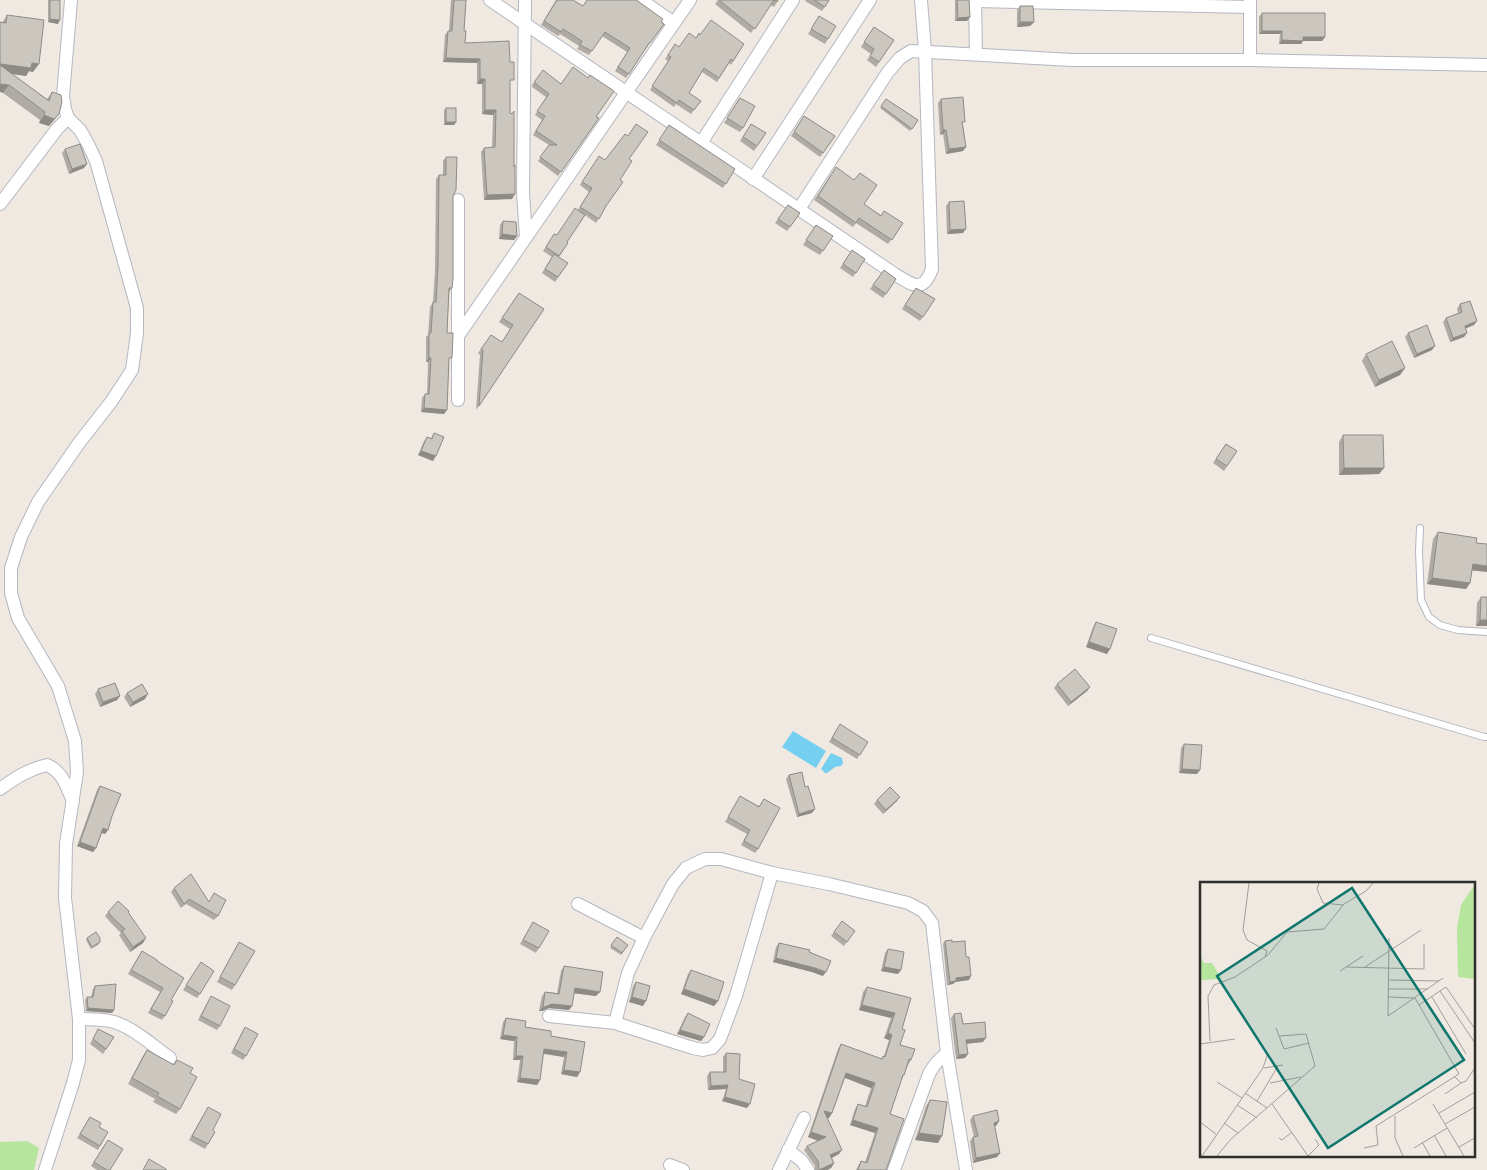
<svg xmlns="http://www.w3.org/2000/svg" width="1487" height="1170" font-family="'DejaVu Sans',sans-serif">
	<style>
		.green { fill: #b6e59e }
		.water { fill: #75cff0 }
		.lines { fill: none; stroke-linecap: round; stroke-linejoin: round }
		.lane-casing { stroke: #b4b7c1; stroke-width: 8 }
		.street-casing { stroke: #b4b7c1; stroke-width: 14 }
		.lane { stroke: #fff; stroke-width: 6 }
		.street { stroke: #fff; stroke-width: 12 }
		.wall { fill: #afaba4 }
		.shaded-wall { fill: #8e8b86 }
		.building { fill: #cbc7bf; stroke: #8e8b86 }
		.inset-road { fill: none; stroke: #a29e99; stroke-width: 1 }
		.view { fill: #0f766e; fill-opacity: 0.15; stroke: #0f766e; stroke-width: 2.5 }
		.inset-edge { fill: none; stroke: #2e2e2e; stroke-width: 2.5 }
	</style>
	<rect width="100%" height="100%" fill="#efe9e1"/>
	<polygon class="green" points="27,1141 39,1148 34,1170 0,1170 0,1142"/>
	<g class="water">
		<polygon points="793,731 826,751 816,768 782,747"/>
		<polygon points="831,753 842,758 843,763 841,766 835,767 827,773 825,773 821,769"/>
	</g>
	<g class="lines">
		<defs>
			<g id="lane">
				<polyline points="1420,528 1419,551 1421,600 1429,617 1440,625 1458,630 1487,632"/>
				<polyline points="1151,638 1484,737 1487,737"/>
			</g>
			<g id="street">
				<path d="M490,0L896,275C914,286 923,293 932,269L925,51L921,0"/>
				<polyline points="525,0 523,193 526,237"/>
				<polyline points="641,0 674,23"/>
				<polyline points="975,0 976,54"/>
				<polyline points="1250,0 1250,60"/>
				<polyline points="975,1 1250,7"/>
				<polyline points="701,143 793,0"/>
				<polyline points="753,179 870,0"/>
				<polyline points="458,200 458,400"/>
				<polyline points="0,204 57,129 68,118"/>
				<polyline points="799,209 888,72 900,58 911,51 1072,60 1250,60 1487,65"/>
				<polyline points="458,336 690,0"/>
				<path d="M0,789C15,778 29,769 47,765C63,772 66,786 73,801"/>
				<polyline points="578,904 644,938"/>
				<polyline points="549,1016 615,1023 693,1048 703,1050 712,1048 720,1039 736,996 772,873"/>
				<path d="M79,1019C90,1019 103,1019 114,1022C134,1028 153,1046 170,1058"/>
				<polyline points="615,1023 628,973 644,938 673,884 686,868 705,859 721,859 772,873 829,884 908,903 923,911 932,923 947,1053 966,1170"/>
				<polyline points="788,1150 802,1161 808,1170"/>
				<polyline points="670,1165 683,1170"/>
				<polyline points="45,1170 73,1083 79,1060 79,1019 65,898 66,844 77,772 75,741 58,686 18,618 11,593 11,568 21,537 38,502 79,443 111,402 132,370 137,333 137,308 96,161 88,144 80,130 68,118 65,109 63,96 71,0"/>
				<polyline points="779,1170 804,1118"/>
				<path d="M894,1170L929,1074C934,1064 939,1059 947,1053"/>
			</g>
		</defs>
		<use href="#lane" class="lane-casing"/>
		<use href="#street" class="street-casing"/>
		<use href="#lane" class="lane"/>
		<use href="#street" class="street"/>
	</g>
	<g class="wall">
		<polygon points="48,0 60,0 58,24 48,22"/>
		<polygon points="451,0 466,0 464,31 465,43 511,84 510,84 510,113 512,199 484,200 481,152 484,148 492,148 493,115 482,114 482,84 477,84 477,63 443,62 445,35 448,31 449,31"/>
		<polygon points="556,0 583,6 639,2 664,24 647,47 626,78 615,71 627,52 602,36 589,55 577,49 579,46 560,34 558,36 541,25"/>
		<polygon points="718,0 778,0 774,7 771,5 751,33 715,4"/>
		<polygon points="806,0 829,0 822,11 805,1"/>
		<polygon points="955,0 969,0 967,21 955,21"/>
		<polygon points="1020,6 1034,22 1030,26 1017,27 1017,10"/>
		<polygon points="1262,13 1325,37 1322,41 1303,41 1301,44 1279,44 1280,34 1259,34 1259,17"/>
		<polygon points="7,15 33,72 29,71 26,76 12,74 47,99 52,92 59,114 49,126 39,123 40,120 3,93 2,23"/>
		<polygon points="816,21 828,39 825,44 808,34"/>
		<polygon points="874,27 894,40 876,67 867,60 871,54 861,47"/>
		<polygon points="700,35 744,44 731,65 729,63 717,82 702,72 689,93 701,101 691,114 676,104 674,107 650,90 668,61 665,59 675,44 679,47"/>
		<polygon points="543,70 599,118 558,176 538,161 549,145 533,135 542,120 535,115 546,97 532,87 532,85"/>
		<polygon points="740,98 743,128 740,132 724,123"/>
		<polygon points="886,99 918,120 910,131 880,108"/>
		<polygon points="941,99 963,125 966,147 963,151 946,154 943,134 940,135 938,103"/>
		<polygon points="446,108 456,122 454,125 444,125 444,110"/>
		<polygon points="804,116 835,136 820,157 791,136"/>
		<polygon points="751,124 766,133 754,151 740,141"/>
		<polygon points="669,125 735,169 723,188 656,145"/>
		<polygon points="65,149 84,168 69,174 62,153"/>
		<polygon points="599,156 605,160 629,159 620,180 596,223 585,215 567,242 568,243 559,257 568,263 555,282 542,273 552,257 543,251 554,234 556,235 578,210 589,192 580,185"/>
		<polygon points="446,157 453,196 452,288 449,292 447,333 449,362 444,414 421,412 422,398 425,394 427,394 428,362 426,362 426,337 428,335 430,307 433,302 435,270 436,179 439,175 443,175 443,161"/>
		<polygon points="836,167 864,204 881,215 903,223 888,244 856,223 853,227 814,200"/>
		<polygon points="949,202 963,233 947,234 946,206"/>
		<polygon points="788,205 800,213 787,231 775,223"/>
		<polygon points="503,221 517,236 514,240 499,239 500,225"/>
		<polygon points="816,225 833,236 820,255 803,245"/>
		<polygon points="852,250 865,259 853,277 840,268"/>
		<polygon points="884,270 896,279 883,298 870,289"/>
		<polygon points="916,288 935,299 920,321 902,309"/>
		<polygon points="519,293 544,309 476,410 480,355 478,353 491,335 502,342 510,329 499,322"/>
		<polygon points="1460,304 1474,325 1466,328 1464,337 1450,342 1443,322 1446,318 1458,313 1457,309"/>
		<polygon points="1408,333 1432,350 1414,358 1405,337"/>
		<polygon points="1366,354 1405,368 1400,375 1375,387 1362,361"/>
		<polygon points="434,433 433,461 418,455 424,441 427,437 431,438"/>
		<polygon points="1343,435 1384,468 1379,474 1339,475 1339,442"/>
		<polygon points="1226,444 1237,451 1224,471 1213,463"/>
		<polygon points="1438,532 1472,571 1470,583 1466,589 1427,584 1433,539"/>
		<polygon points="1481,597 1487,597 1487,626 1476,626 1477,603"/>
		<polygon points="1096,622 1107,654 1086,647 1093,627"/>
		<polygon points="1057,684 1090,687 1087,691 1068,706 1054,688"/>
		<polygon points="98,689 120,696 117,700 100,707 95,694"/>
		<polygon points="127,693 145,699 130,707 124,697"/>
		<polygon points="837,729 868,742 857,759 829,742"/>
		<polygon points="1184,744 1197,774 1179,773 1181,748"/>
		<polygon points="789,775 805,787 812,813 797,817 786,779"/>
		<polygon points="100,786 112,816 108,830 105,834 102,833 96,848 93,852 77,846 97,790"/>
		<polygon points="740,796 759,806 764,799 758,849 755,853 741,845 747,834 725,822"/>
		<polygon points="877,800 897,801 883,814 874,804"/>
		<polygon points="174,888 208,902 218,916 214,920 186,904 181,908 171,892"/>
		<polygon points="108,912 128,912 143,943 130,952 119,935 121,933 111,923 105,916"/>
		<polygon points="842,921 855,931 844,946 831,936"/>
		<polygon points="533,922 539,948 536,953 520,944"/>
		<polygon points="617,937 628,945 621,955 610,948"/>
		<polygon points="87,938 100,942 98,945 91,949 86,940"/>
		<polygon points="945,941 952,942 966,957 971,976 969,980 955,982 953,984 947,985 943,944"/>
		<polygon points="239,942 235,985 232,990 217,982"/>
		<polygon points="779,943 809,952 823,976 812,972 773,962 776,947"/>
		<polygon points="888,949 898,974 881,971 885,953"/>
		<polygon points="142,951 157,961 171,1000 165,1016 162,1020 148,1013 160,992 128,974"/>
		<polygon points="564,966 596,996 574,993 572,1006 569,1010 549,1008 542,1011 539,1011 542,996 545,992 557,993 561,971"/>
		<polygon points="198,967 200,994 197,998 183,990"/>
		<polygon points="691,970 718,1001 714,1006 681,994 688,974"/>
		<polygon points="636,982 643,1006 629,1002 633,986"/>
		<polygon points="95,986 114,1010 112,1013 86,1011 85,1000 87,997 91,997 93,989"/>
		<polygon points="867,987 911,998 902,1029 900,1045 911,1060 908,1065 902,1079 890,1114 886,1170 856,1170 858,1166 861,1161 865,1162 875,1133 850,1125 855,1109 858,1104 865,1106 871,1088 845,1078 832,1113 829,1118 827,1118 839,1154 832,1158 834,1163 831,1168 827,1170 815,1170 815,1166 804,1150 807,1146 818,1141 808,1137 838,1049 841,1044 881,1059 883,1056 884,1056 889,1040 884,1038 891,1018 859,1010 863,992"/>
		<polygon points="211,996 220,1026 217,1030 198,1020"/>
		<polygon points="688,1013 704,1037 701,1041 677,1034 685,1017"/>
		<polygon points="954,1014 963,1024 983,1042 966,1044 965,1058 956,1059 951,1018"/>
		<polygon points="506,1018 525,1027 551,1036 585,1042 580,1072 577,1077 561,1074 564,1057 543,1054 540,1080 537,1085 517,1082 520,1060 513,1060 514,1041 500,1039 503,1022"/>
		<polygon points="245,1027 246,1056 243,1060 231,1053"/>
		<polygon points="98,1029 114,1037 103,1054 90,1044"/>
		<polygon points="147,1050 174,1065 177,1060 190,1073 180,1109 176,1114 153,1102 155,1099 128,1084 143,1056"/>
		<polygon points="726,1053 739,1079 747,1108 722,1101 726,1089 708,1090 707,1076 710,1072 723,1072 723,1057"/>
		<polygon points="930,1100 938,1143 915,1140 926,1106"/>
		<polygon points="208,1107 213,1130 208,1144 205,1149 189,1140"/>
		<polygon points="973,1116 999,1121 996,1126 994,1126 1000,1153 997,1157 973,1163 970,1141 973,1137 974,1137 970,1120"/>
		<polygon points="90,1117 100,1146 98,1150 77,1138"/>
		<polygon points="105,1144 110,1170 97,1170 91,1166"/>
	</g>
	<g class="shaded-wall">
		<polygon points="970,17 967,21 955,21 958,18"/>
		<polygon points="50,19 60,20 58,24 48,22"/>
		<polygon points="1020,22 1034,22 1030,26 1017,27"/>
		<polygon points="1262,31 1282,31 1280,34 1259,34"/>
		<polygon points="1303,37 1325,37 1322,41 1301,41 1303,41 1301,44 1279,44 1282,40"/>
		<polygon points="446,58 480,59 477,63 443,62"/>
		<polygon points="32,63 39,64 33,72 29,71 26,76 0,72 0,64"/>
		<polygon points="480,79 485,79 482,84 477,84"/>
		<polygon points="0,84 9,85 3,93 0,92"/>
		<polygon points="485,110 496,110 493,115 482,114"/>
		<polygon points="59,114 49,126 39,123 44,115"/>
		<polygon points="446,122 456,122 454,125 444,125"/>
		<polygon points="943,130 946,130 943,134 940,135"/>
		<polygon points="966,147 963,151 946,154 949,149"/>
		<polygon points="87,164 84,168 69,174 72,169"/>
		<polygon points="515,194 512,199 484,200 487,195"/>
		<polygon points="966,229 963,233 947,234 950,230"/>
		<polygon points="502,234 517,236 514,240 499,239"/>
		<polygon points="1477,321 1474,325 1462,330 1465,326"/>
		<polygon points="1467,333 1464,337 1450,342 1453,338"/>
		<polygon points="1435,346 1432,350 1414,358 1417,354"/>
		<polygon points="429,358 431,358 428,362 426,362"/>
		<polygon points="1405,368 1400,375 1375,387 1379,380"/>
		<polygon points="424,408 447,410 444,414 421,412"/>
		<polygon points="421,451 436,456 433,461 418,455"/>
		<polygon points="1344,468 1384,468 1379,474 1339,475"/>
		<polygon points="1473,564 1487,566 1487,572 1468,570"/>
		<polygon points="1432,578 1470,583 1466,589 1427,584"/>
		<polygon points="1480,620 1487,620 1487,626 1476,626"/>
		<polygon points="1089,642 1110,649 1107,654 1086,647"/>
		<polygon points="1090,687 1087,691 1068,706 1071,702"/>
		<polygon points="148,694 145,699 130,707 133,702"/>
		<polygon points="120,696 117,700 100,707 103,702"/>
		<polygon points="1182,769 1200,770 1197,774 1179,773"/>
		<polygon points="900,797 897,801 883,814 886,810"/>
		<polygon points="815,809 812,813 797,817 799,814"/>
		<polygon points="103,828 108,830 105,834 100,832"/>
		<polygon points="80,842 96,848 93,852 77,846"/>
		<polygon points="146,938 143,943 130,952 133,947"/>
		<polygon points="776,958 815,968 826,972 823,976 812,972 773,962"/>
		<polygon points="884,967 901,970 898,974 881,971"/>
		<polygon points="971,976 969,980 955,982 953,984 947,985 950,982 956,978"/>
		<polygon points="575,988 600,992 596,996 572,993"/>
		<polygon points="684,989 718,1001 714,1006 681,994"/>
		<polygon points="632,997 646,1001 643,1006 629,1002"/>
		<polygon points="552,1004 572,1006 569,1010 549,1008 542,1011 539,1011 543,1007"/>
		<polygon points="862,1005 895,1013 891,1018 859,1010"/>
		<polygon points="88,1008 114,1010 112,1013 86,1011"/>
		<polygon points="680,1030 704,1037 701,1041 677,1034"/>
		<polygon points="888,1033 892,1035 889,1040 884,1038"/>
		<polygon points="503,1035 517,1037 514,1041 500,1039"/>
		<polygon points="986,1038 983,1042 963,1044 966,1040"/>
		<polygon points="544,1049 567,1052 564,1057 541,1053"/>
		<polygon points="968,1054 965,1058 956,1059 959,1055"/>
		<polygon points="516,1056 523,1056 520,1060 513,1060"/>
		<polygon points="564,1070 580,1072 577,1077 561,1074"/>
		<polygon points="846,1073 875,1083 871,1088 843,1077"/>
		<polygon points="520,1078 540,1080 537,1085 517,1082"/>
		<polygon points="728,1085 726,1089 708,1090 711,1086"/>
		<polygon points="725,1097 750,1104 747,1108 722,1101"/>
		<polygon points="824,1111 832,1113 829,1118 821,1116"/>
		<polygon points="853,1120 878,1128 875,1133 850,1125"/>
		<polygon points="999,1121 996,1126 991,1127 994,1123"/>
		<polygon points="811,1132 826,1137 822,1142 808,1137"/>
		<polygon points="919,1133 942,1136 938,1143 915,1140"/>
		<polygon points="842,1150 839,1154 827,1160 830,1155"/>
		<polygon points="1000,1153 997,1157 973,1163 976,1158"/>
		<polygon points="834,1163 831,1168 827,1170 820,1170"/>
	</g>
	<g class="building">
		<polygon points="50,0 60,0 60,20 50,19"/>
		<polygon points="454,0 466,0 464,31 466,31 465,43 509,41 510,62 514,62 514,80 510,80 510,113 512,114 514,111 514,167 515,165 515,194 487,195 484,148 495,147 496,110 485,110 485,79 480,79 480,59 446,58 448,31 452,31"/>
		<polygon points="557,0 573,0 583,6 587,0 637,0 639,2 663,19 661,22 664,24 650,43 649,43 629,74 618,67 630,48 605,32 592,51 580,45 582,41 563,29 561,32 544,21"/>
		<polygon points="719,0 778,0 777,2 774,0 755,29"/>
		<polygon points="814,0 829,0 825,7"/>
		<polygon points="957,0 969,0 970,17 958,18"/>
		<polygon points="1020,6 1033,6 1034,22 1020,22"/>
		<polygon points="1262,13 1325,13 1325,37 1303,37 1303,41 1282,40 1282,31 1262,31"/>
		<polygon points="7,15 44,20 39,64 32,63 31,68 0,64 0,22 6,23"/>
		<polygon points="819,16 836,26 828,39 811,29"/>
		<polygon points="711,20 744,44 733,61 731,59 719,78 704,68 689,93 701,101 694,110 679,100 677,103 652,86 671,57 668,55 675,44 679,47 689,33 696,38 699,33 700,35"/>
		<polygon points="874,27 894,40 879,62 870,56 874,49 864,42"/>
		<polygon points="0,65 49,101 52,92 61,95 62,102 59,114 54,119 44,115 45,112 9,85 0,84"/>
		<polygon points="573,67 588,78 590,75 614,91 596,117 599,118 561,172 540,157 549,145 557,145 536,131 545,116 537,111 549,94 535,83 535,81 543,70 561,84"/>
		<polygon points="963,97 965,122 962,122 966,147 949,149 946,130 943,130 941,99"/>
		<polygon points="740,98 755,106 743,128 727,118"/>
		<polygon points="886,99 918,120 912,129 881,106"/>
		<rect x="446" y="108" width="10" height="14"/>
		<polygon points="804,116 835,136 823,153 794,132"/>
		<polygon points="636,124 648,132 629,159 632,161 620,180 623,182 606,206 599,219 580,207 592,188 582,182 599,156 605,160 625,134 628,136"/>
		<polygon points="751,124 766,133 757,146 743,137"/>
		<polygon points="669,125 735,169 726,184 659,140"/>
		<polygon points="80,144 87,164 72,169 65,149"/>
		<polygon points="446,157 457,157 456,190 453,196 453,279 452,288 449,288 447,333 453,333 452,358 449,358 447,410 424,408 425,394 429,394 431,358 429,358 429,333 431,333 433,302 436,302 438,266 439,175 446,175"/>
		<polygon points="836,167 854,180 860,173 877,185 864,204 881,216 884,211 903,223 892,240 859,218 856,223 818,196"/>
		<polygon points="964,201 966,229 950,230 949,202"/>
		<polygon points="788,205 800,213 790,227 778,219"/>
		<polygon points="575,208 585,215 567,242 568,243 559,256 546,247 554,234 557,235"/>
		<polygon points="503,221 516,222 517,236 502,234"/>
		<polygon points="816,225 833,236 823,251 806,240"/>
		<polygon points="852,250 865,259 856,273 843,264"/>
		<polygon points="554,254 568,263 558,277 545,269"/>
		<polygon points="884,270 896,279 886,294 873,285"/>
		<polygon points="916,288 935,299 923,317 905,305"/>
		<polygon points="519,293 544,309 479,406 483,350 481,349 491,335 502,342 513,325 502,318"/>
		<polygon points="1470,301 1477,321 1465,326 1467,333 1453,338 1446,318 1462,312 1460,304"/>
		<polygon points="1427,325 1435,346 1417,354 1408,333"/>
		<polygon points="1392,341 1405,368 1379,380 1366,354"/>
		<polygon points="434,433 444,437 436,456 421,451 427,437 432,439"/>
		<polygon points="1343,435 1383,435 1384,468 1344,468"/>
		<polygon points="1226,444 1237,451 1227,466 1216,459"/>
		<polygon points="1438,532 1477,538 1476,543 1487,544 1487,566 1473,564 1470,583 1432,578"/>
		<polygon points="1481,597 1487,597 1487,620 1480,620"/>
		<polygon points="1096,622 1117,629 1110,649 1089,642"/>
		<polygon points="1075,669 1090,687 1071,702 1057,684"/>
		<polygon points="115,683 120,696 103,702 98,689"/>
		<polygon points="142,684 148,694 133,702 127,693"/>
		<polygon points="840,724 868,742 860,755 832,738"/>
		<polygon points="1184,744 1202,745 1200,770 1182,769"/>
		<polygon points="802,772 805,787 808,786 815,809 799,814 789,775"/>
		<polygon points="100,786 121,794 112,816 108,830 103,828 96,848 80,842"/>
		<polygon points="890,787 900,797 886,810 877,800"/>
		<polygon points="740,796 759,807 764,799 780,808 758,849 744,841 750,830 728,817"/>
		<polygon points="191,874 209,902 214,893 226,900 218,916 189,899 184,904 174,888"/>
		<polygon points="118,901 129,911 128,912 146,938 133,947 122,931 125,929 114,919 108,912"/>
		<polygon points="842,921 855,931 847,942 834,932"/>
		<polygon points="533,922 549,931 539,948 523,940"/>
		<polygon points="96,932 100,938 100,942 92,947 87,938"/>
		<polygon points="617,937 628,945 622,953 611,945"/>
		<polygon points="952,940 952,942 965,941 966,957 969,957 971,976 956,978 956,981 950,982 945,941"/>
		<polygon points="239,942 255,951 235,985 220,977"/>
		<polygon points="779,943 810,950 809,952 831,961 826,972 815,968 776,958"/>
		<polygon points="888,949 904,952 901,970 884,967"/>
		<polygon points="142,951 157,960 157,961 184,978 171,1000 173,1001 165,1016 151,1009 163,988 131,970"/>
		<polygon points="201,962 214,971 200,994 186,985"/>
		<polygon points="564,966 603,972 600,992 575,988 572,1006 552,1004 545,1007 543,1007 545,992 559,994"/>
		<polygon points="691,970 724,982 718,1001 684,989"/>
		<polygon points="636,982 650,986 646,1001 632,997"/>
		<polygon points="116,984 114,1010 88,1008 87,997 93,997 95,986"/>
		<polygon points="867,987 911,998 902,1029 905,1030 900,1045 915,1049 911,1060 909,1059 904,1075 903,1075 890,1114 904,1119 886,1170 858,1170 861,1161 867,1163 878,1128 853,1120 858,1104 867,1107 875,1083 846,1073 832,1113 824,1111 842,1150 830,1155 834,1163 819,1170 818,1161 807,1146 826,1137 811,1132 841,1044 882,1059 883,1056 885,1057 892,1035 888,1033 895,1013 862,1005"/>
		<polygon points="211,996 230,1006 220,1026 201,1016"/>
		<polygon points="688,1013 710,1024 704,1037 680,1030"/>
		<polygon points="961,1013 963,1024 985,1022 986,1038 966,1040 968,1054 959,1055 954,1014"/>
		<polygon points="506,1018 526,1021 525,1027 551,1031 551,1036 585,1042 580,1072 564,1070 567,1052 544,1049 540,1080 520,1078 523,1056 516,1056 517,1037 503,1035"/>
		<polygon points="245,1027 258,1034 246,1056 234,1049"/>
		<polygon points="98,1029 114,1037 106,1049 93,1039"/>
		<polygon points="147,1050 174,1065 177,1060 193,1068 190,1073 197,1077 180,1109 157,1096 159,1093 132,1078"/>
		<polygon points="726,1053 740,1054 739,1079 755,1084 750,1104 725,1097 728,1085 711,1086 710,1072 726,1072"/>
		<polygon points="930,1100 947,1102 942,1136 919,1133"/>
		<polygon points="208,1107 221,1114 213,1130 215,1132 208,1144 192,1136"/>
		<polygon points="997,1110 999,1121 994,1123 1000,1153 976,1158 973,1137 978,1136 973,1116"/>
		<polygon points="90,1117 101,1123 99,1127 108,1132 100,1146 80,1134"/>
		<polygon points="108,1140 123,1149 110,1170 107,1170 94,1162"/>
		<polygon points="149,1159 166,1169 166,1170 143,1170"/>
	</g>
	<g transform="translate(1200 882)">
		<rect width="275" height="275" fill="#efe9e1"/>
		<path d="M275,2V97L258,95L257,46L261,23ZM0,73L4,81H12L22,97L0,98Z" fill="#b6e59e"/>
		<path class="inset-road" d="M49,1L43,48L47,58L67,69L65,75M119,1L117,7L123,21L143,23M189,56L188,134L243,96M147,85L224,87V62M165,85L221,48M140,89L163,74M188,98L239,99M188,107H228M240,109L275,161M232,115L266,172M225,119L245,151M219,123L246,105L275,147M76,146L84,167L109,161M10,159L8,114L14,103L35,95L68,73L87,50L124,47L144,22L166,9L173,1M0,162L35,157M64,186L83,183M255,195L261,201L266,199L275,186M17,200L42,216M70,201L101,195M45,211L67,226M245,212L261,201M57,219L78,184M72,222L108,274M233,222L264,274M37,223L57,236M239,231L275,210M195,234V256L203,274M0,240L16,252M24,241L38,251M245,242L275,225M234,253L246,274M79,256L82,258L92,250M222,260L230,274M259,265L275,256M164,266L178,263L176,244L259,192L215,116L188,115M214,266L247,246M2,274L63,186L68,171M17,274L30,258L115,184L106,152L80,154M108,274L119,263L115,257"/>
		<path class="view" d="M152,6L264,178L128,266L17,94Z"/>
		<rect width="275" height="275" class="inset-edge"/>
	</g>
</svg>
